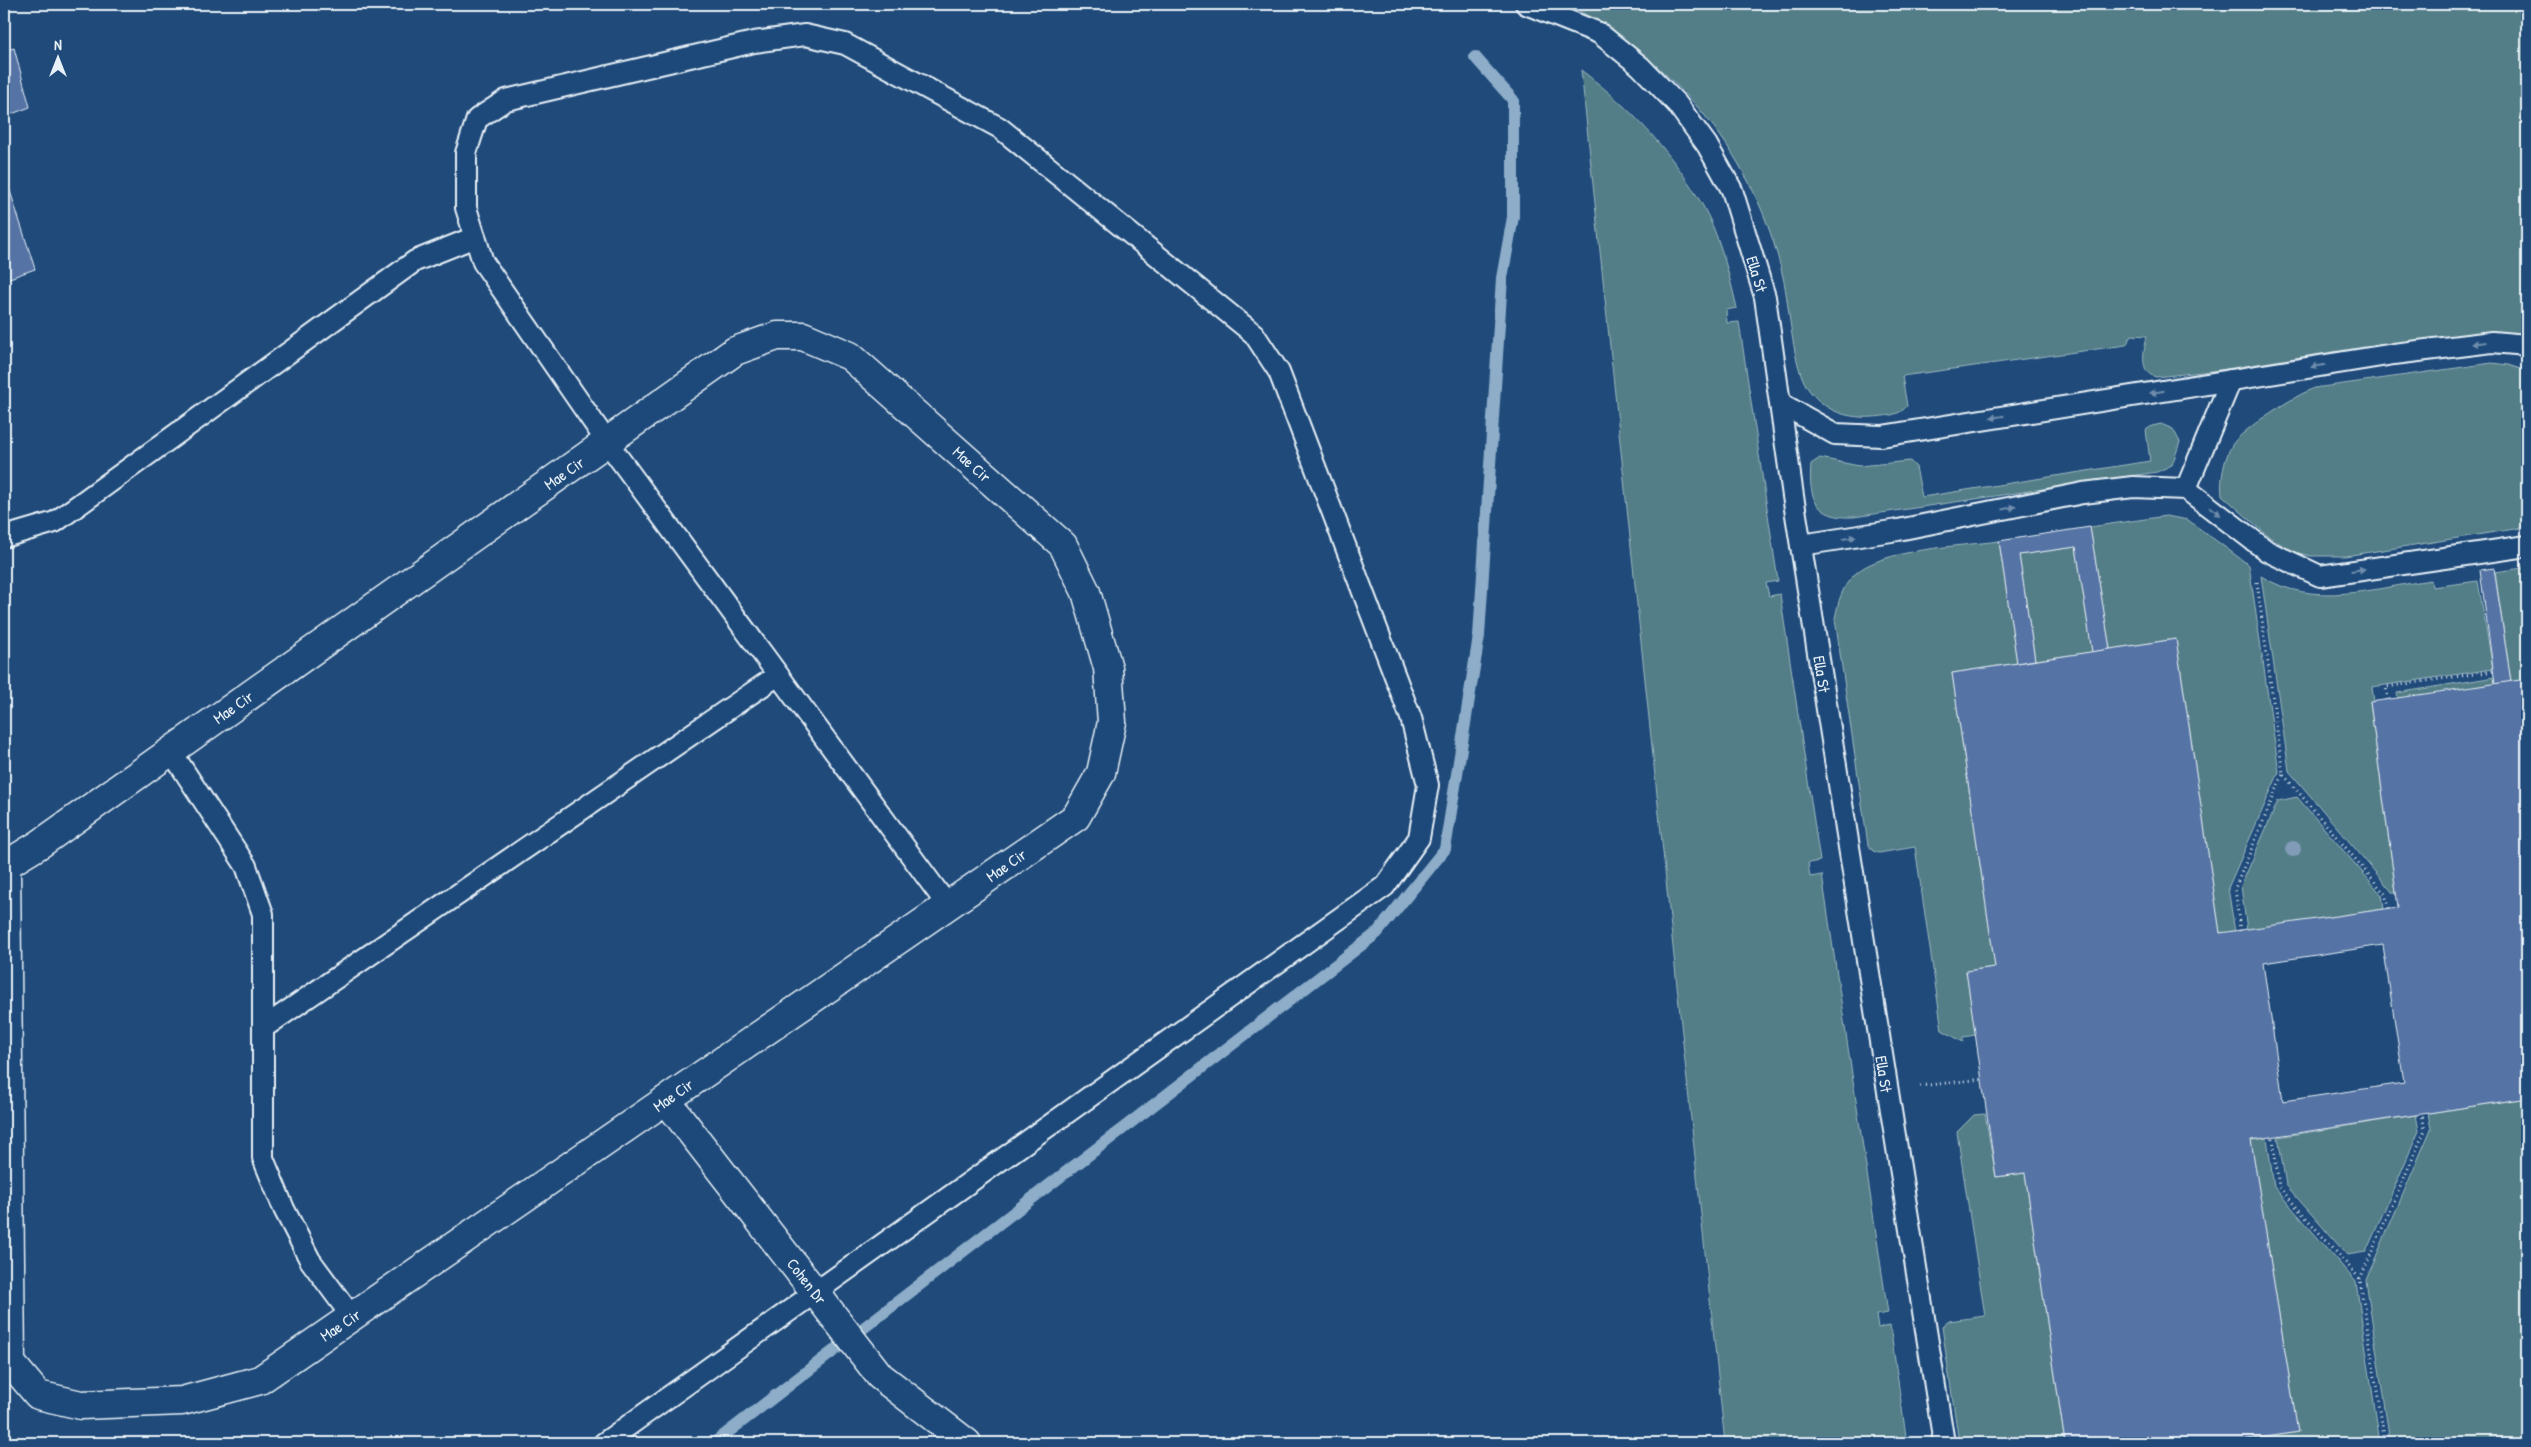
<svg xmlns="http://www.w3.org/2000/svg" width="2531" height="1447" font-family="'Patrick Hand',sans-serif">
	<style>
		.green { fill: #527e87; stroke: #9db8c0 }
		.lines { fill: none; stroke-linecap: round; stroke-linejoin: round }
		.stream { stroke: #8dadc9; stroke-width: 12 }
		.building { fill: #5573a4; stroke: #e8f1f8; fill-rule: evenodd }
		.lane-casing { stroke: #e8f1f8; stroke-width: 24 }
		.street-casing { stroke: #e8f1f8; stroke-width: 31 }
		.path { stroke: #e8f1f8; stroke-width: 3; stroke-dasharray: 1 4; stroke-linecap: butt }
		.lane { stroke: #1f4a7a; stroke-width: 20 }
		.street { stroke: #1f4a7a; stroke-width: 28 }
		.tree { fill: #819cb6 }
		.oneway { fill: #6f8dac }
		.labels { text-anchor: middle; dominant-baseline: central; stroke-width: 4; stroke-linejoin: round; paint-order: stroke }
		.street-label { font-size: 16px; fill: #e8f1f8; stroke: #1f4a7a }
	</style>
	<rect width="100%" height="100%" fill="#1f4a7a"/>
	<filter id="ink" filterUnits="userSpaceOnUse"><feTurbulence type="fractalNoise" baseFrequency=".02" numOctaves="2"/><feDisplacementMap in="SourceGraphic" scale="10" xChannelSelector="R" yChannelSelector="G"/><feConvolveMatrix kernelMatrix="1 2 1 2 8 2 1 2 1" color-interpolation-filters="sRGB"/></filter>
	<g filter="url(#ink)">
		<g class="green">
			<path d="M1573,4H2527V336L2156,377C2138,373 2144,349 2147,336L2132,335L2126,345L1902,376L1907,406C1900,414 1893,415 1883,416C1854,420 1828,415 1809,390C1792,368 1790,307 1783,277C1755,154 1680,69 1573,7Z"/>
			<path d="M1581,70C1631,108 1672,152 1703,206C1720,237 1729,274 1737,308L1726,310L1727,323L1739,322L1778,581L1766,583L1769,596L1780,594L1820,861L1808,863L1810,877L1822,875L1888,1313L1876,1315L1878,1328L1890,1326L1907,1443H1725Z"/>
			<path d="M2492,363L2508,365L2527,371V527L2345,556H2311L2293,552L2268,536L2222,495C2220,480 2224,459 2232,445C2242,429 2297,394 2315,388Z"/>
			<path d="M2161,424L2173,429L2180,442L2172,465L2157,472L1854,517C1816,519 1808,499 1811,464L1820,458L1859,466L1910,461L1916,467L1922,497L2150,461L2146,430L2152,426Z"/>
			<polygon points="2166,516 2188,520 2249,565 2279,772 2228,888 2235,932 2220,933 2176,639 2110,649 2090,527"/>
			<path d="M1999,541L2017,663L1952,673L1995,967L1966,971L1976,1035L1963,1037V1042L1942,1030L1915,847L1879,853L1873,851L1868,845L1835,619C1838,602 1842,586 1855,574C1881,549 1962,546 1999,541Z"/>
			<polygon points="2076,547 2092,652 2035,660 2019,555"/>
			<polygon points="2524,565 2527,565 2527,679 2511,682 2495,572 2523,568"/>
			<path d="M2261,576C2313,609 2374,588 2431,580L2432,587L2478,581L2493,669L2372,687L2374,702L2370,703L2396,893H2393L2289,771Z"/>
			<polygon points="2495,677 2495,684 2398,699 2397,693"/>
			<polygon points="2297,797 2382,895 2384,909 2247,930 2241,886 2278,801"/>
			<polygon points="2527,1098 2527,1443 2390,1443 2366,1280 2431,1129 2428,1113"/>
			<polygon points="1985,1114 1996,1177 2025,1173 2065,1443 1959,1443 1942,1327 1949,1321 1985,1316 1957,1132 1974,1115"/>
			<polygon points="2416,1115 2419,1131 2366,1252 2347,1255 2286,1185 2278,1137"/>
			<polygon points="2267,1138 2274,1187 2356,1282 2380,1443 2229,1443 2298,1432 2251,1140"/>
		</g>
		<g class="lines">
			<polyline class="stream" points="714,1443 1377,933 1445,849 1479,636 1502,278 1513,217 1513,100 1475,57"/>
		</g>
		<g class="building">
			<polygon points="14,48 30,107 4,117 4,51"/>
			<polygon points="4,172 35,269 4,280"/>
			<polygon points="2090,527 2110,649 2092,652 2076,547 2019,555 2035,660 2017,663 1999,541"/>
			<polygon points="2494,568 2511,682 2495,684 2480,570"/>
			<path d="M2176,639L2220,933L2398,907L2370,702L2527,679V1098L2251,1140L2298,1432L2229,1443H2065L2025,1173L1996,1177L1966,971L1995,967L1952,673ZM2383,945L2404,1083L2283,1101L2263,963Z"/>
		</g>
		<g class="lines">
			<defs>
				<g id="lane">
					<polyline points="1526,4 1599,33 1640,66 1677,104 1707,145 1732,190 1765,297 1793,496 1944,1443"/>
					<polyline points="1780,403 1835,434 1882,436 2394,354 2492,342 2527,345"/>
					<polyline points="2186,489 2231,380"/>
					<polyline points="4,537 55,522 415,261 475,237"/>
					<polyline points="1801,545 1898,530 2083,493 2133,487 2186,489 2267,551 2320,576 2527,546"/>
					<polyline points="171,751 246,866 263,914 263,1158 284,1209 310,1260 352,1317"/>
					<polyline points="263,1028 778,675"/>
					<polyline points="604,1443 1385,886 1419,838 1428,785 1411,718 1279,372 1254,334 1000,128 845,44 805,35 754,42 506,100 477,119 466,153 466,208 483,262 607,442 948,906"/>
				</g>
				<g id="street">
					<polyline points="4,866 40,844 735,351 777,336 803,336 850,356 1063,545 1086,592 1108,668 1112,722 1101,773 1076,817 260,1380 182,1401 81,1405 38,1395 11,1363 6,866"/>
					<polyline points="666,1100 880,1376 967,1443"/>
				</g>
			</defs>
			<use href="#lane" class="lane-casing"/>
			<use href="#street" class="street-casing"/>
			<g class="path">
				<polyline points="2257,582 2283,774 2385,894 2389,908"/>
				<polyline points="2388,700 2386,687 2494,671"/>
				<polyline points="2240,931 2235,888 2283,774"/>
				<polyline points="1920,1086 1982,1079"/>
				<polyline points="2273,1138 2279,1187 2360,1279 2385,1443"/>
				<polyline points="2360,1279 2425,1130 2422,1114"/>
			</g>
			<use href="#lane" class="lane"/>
			<use href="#street" class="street"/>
		</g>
		<circle class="tree" cx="2293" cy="849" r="8"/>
		<defs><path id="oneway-solid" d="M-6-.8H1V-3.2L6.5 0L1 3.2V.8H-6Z" transform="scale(1.25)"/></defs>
		<g class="oneway">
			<use href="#oneway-solid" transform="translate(2479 343) rotate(173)"/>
			<use href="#oneway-solid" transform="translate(2318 366) rotate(171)"/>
			<use href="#oneway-solid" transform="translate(2157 392) rotate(171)"/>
			<use href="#oneway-solid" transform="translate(1997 417) rotate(171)"/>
			<use href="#oneway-solid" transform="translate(2009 508) rotate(-11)"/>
			<use href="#oneway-solid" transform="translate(2215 511) rotate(37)"/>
			<use href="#oneway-solid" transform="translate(1849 538) rotate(-9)"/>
			<use href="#oneway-solid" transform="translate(2358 570) rotate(-8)"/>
		</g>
	</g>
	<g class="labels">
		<g class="street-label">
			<text transform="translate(1757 274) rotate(73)">Ella St</text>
			<text transform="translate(972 464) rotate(42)">Mae Cir</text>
			<text transform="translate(564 473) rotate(-35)">Mae Cir</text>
			<text transform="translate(1822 674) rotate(81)">Ella St</text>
			<text transform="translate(233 707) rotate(-35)">Mae Cir</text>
			<text transform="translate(1006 865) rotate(-35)">Mae Cir</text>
			<text transform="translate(1884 1074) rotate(81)">Ella St</text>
			<text transform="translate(673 1095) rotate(-35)">Mae Cir</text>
			<text transform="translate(807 1281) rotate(52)">Cohen Dr</text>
			<text transform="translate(340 1325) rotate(-34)">Mae Cir</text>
		</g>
	</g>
	<rect width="2531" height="1447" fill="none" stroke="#1f4a7a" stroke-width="20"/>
	<rect x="10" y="10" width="2511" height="1427" fill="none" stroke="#e8f1f8" stroke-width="2" filter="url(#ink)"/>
	<g transform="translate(58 58)" stroke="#1f4a7a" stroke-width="4" paint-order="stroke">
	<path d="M0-4L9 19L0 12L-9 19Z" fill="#e8f1f8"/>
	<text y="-8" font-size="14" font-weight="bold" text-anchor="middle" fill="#e8f1f8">N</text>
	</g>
</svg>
